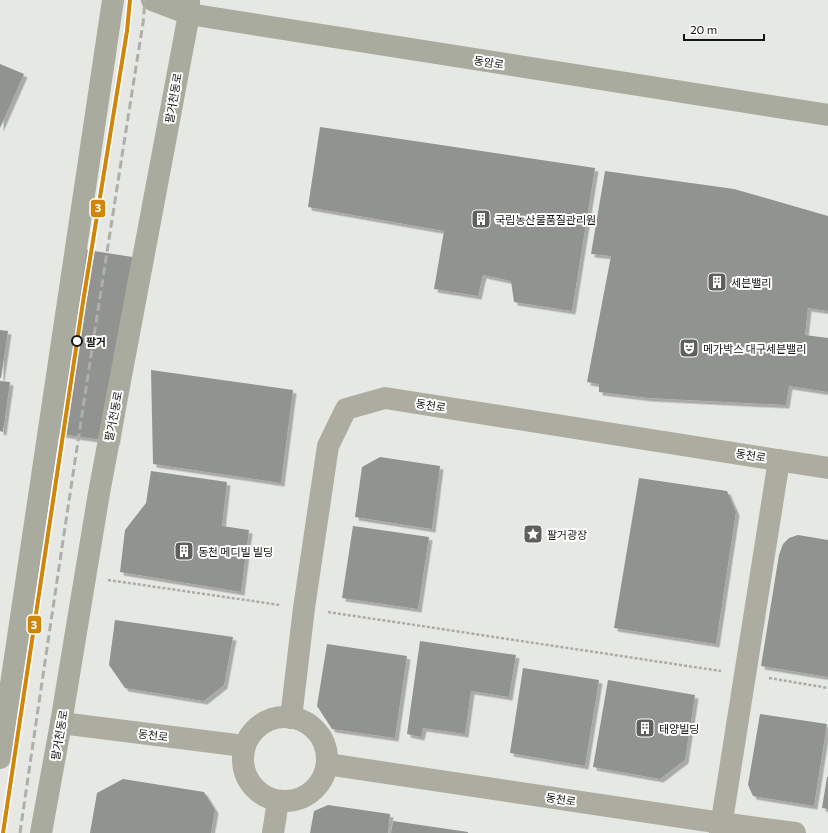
<svg xmlns="http://www.w3.org/2000/svg" width="828" height="833" font-family="Commissioner,'Noto Sans KR',sans-serif">
	<style>
		.building { fill: #919390; filter: url(#shadow) }
		.lines { fill: none; stroke-linecap: round; stroke-linejoin: round }
		.path { stroke: #acaca4; stroke-width: 2.5; stroke-dasharray: 3 2; stroke-linecap: butt }
		.street { stroke: #adaca1; stroke-width: 22 }
		.secondary { stroke: #aaab9f; stroke-width: 22 }
		.rail { stroke: #afafa8; stroke-width: 3; stroke-dasharray: 8 4; stroke-linecap: butt }
		.metro-1-casing { stroke: #fff; stroke-width: 7 }
		.metro-1 { stroke: #cf860a; stroke-width: 4 }
		.stop-dot { fill: #fff; stroke: #151613; stroke-width: 2 }
		.labels { text-anchor: middle; dominant-baseline: central; stroke-width: 4; stroke-linejoin: round; paint-order: stroke }
		.street-label { font-size: 11px; fill: #151613; stroke: #fff }
		.poi-label { font-size: 11px; fill: #151613; stroke: #fff; text-anchor: start }
		.stop-label { font-size: 11px; font-weight: bold; fill: #151613; stroke: #fff; text-anchor: start }
		.line-badge { stroke: #fff; stroke-width: 1.5 }
		.badge-label { font-size: 11px; text-anchor: middle; font-weight: bold; fill: #fff }
	</style>
	<defs>
		<filter id="shadow"><feDropShadow dx="3.5" dy="3.5" stdDeviation="0" flood-color="#0004"/></filter>
	</defs>
	<rect width="100%" height="100%" fill="#e6e8e4"/>
	<g class="building">
		<polygon points="0,64 24,74 0,128"/>
		<polygon points="320,127 595,168 572,311 514,302 511,281 483,275 478,296 434,289 444,231 308,207"/>
		<polygon points="605,171 734,189 828,216 828,311 808,308 805,335 828,338 828,392 789,386 786,405 649,398 599,392 599,384 587,382 611,256 591,254"/>
		<polygon points="75,248 145,259 116,442 47,432"/>
		<polygon points="0,330 8,331 1,378 0,378"/>
		<polygon points="151,370 293,390 281,483 153,464"/>
		<polygon points="0,381 10,382 3,432 0,431"/>
		<polygon points="380,457 440,466 432,529 355,517 362,467"/>
		<polygon points="151,471 227,482 222,526 249,530 241,592 120,572 125,530 146,503"/>
		<polygon points="639,478 727,491 736,512 716,644 614,628"/>
		<polygon points="353,526 429,537 418,609 342,598"/>
		<polygon points="798,535 828,540 828,677 761,666 779,555 783,544 789,538"/>
		<polygon points="115,620 233,637 224,685 204,701 125,688 109,665"/>
		<polygon points="420,641 516,655 509,697 471,691 465,734 423,728 421,737 407,734"/>
		<polygon points="327,644 407,656 395,738 332,729 317,706"/>
		<polygon points="523,668 599,680 585,766 510,753"/>
		<polygon points="608,680 695,695 685,760 660,779 593,767"/>
		<polygon points="760,714 827,724 814,806 753,796 748,785"/>
		<polygon points="827,777 828,777 828,809 822,808"/>
		<polygon points="123,779 204,792 215,810 211,833 90,833 97,793"/>
		<polygon points="328,805 390,814 388,833 310,833 314,811"/>
		<polygon points="393,821 468,832 468,833 391,833"/>
	</g>
	<g class="lines">
		<g class="path">
			<polyline points="108,580 280,605"/>
			<polyline points="328,612 721,671"/>
			<polyline points="769,678 828,688"/>
		</g>
		<g class="street">
			<circle cx="285" cy="759" r="42"/>
			<polyline points="291,718 304,608 328,446 346,409 385,398 828,468"/>
			<polyline points="61,723 244,746"/>
			<polyline points="327,764 721,823 795,833"/>
			<polyline points="273,833 278,801"/>
			<polyline points="720,833 779,460"/>
		</g>
		<g class="secondary">
			<polyline points="152,0 189,14 828,115"/>
			<polyline points="0,758 113,0"/>
			<polyline points="41,833 61,723 99,493 189,14 189,0"/>
		</g>
		<path class="rail" d="M20,833C59,563 100,293 143,23L145,0"/>
		<defs>
			<polyline id="metro-1" points="3,833 83,302 127,31 130,0"/>
		</defs>
		<use href="#metro-1" class="metro-1-casing"/>
		<use href="#metro-1" class="metro-1"/>
	</g>
	<defs>
		<symbol id="building-square" viewBox="-11 -11 22 22"><rect x="-9" y="-9" width="18" height="18" rx="4" fill="#5e605c" stroke="#fff"/><path d="M-4-6H4V6H1V3H-1V6H-4ZM-2.5-4.3h1.7v1.8h-1.7ZM.8-4.3h1.7v1.8H.8ZM-2.5-1h1.7V.8h-1.7ZM.8-1h1.7V.8H.8Z" fill="#fff"/></symbol>
		<symbol id="theatre-square" viewBox="-11 -11 22 22"><rect x="-9" y="-9" width="18" height="18" rx="4" fill="#5e605c" stroke="#fff"/><path d="M-5-5.5Q0-4 5-5.5V0Q5 5 0 6Q-5 5-5 0ZM-3.3-2.5H-1v1.5H-3.3ZM1-2.5H3.3v1.5H1ZM-2.8 1Q0 5.5 2.8 1Z" fill="#fff"/></symbol>
		<symbol id="sight-square" viewBox="-11 -11 22 22"><rect x="-9" y="-9" width="18" height="18" rx="4" fill="#5e605c" stroke="#fff"/><path d="M0-6L1.8-2.2L6-1.7L2.9 1.2L3.7 5.4L0 3.3L-3.7 5.4L-2.9 1.2L-6-1.7L-1.8-2.2Z" fill="#fff"/></symbol>
	</defs>
	<g fill-rule="evenodd">
		<use href="#building-square" x="470" y="208" width="22" height="22"/>
		<use href="#building-square" x="706" y="271" width="22" height="22"/>
		<use href="#theatre-square" x="678" y="337" width="22" height="22"/>
		<use href="#sight-square" x="522" y="523" width="22" height="22"/>
		<use href="#building-square" x="173" y="540" width="22" height="22"/>
		<use href="#building-square" x="634" y="717" width="22" height="22"/>
	</g>
	<circle class="stop-dot" cx="77" cy="341" r="5"/>
	<g class="labels">
		<g class="street-label">
			<text transform="translate(489 62) rotate(9)">동암로</text>
			<text transform="translate(173 98) rotate(-80)">팔거천동로</text>
			<text transform="translate(431 405) rotate(9)">동천로</text>
			<text transform="translate(113 416) rotate(-79)">팔거천동로</text>
			<text transform="translate(751 455) rotate(9)">동천로</text>
			<text transform="translate(59 735) rotate(-80)">팔거천동로</text>
			<text transform="translate(153 735) rotate(7)">동천로</text>
			<text transform="translate(561 799) rotate(9)">동천로</text>
		</g>
		<g class="poi-label">
			<text x="495" y="219">국립농산물품질관리원</text>
			<text x="731" y="282">세븐밸리</text>
			<text x="703" y="348">메가박스 대구세븐밸리</text>
			<text x="547" y="534">팔거광장</text>
			<text x="198" y="551">동천 메디빌 빌딩</text>
			<text x="659" y="728">태양빌딩</text>
		</g>
		<g class="stop-label">
			<text x="86" y="341">팔거</text>
		</g>
	</g>
	<g class="line-badge">
		<rect x="90" y="199" width="16" height="19" rx="4" fill="#cf860a"/>
		<rect x="27" y="615" width="15" height="19" rx="4" fill="#cf860a"/>
	</g>
	<g class="badge-label">
		<text x="98" y="212">3</text>
		<text x="34" y="629">3</text>
	</g>
	<path d="M684 34v6h80v-6" fill="none" stroke="#151613" stroke-width="2"/>
	<text x="690" y="34" font-size="12" fill="#151613" stroke="#ffffff" stroke-width="3" paint-order="stroke">20 m</text>
</svg>
